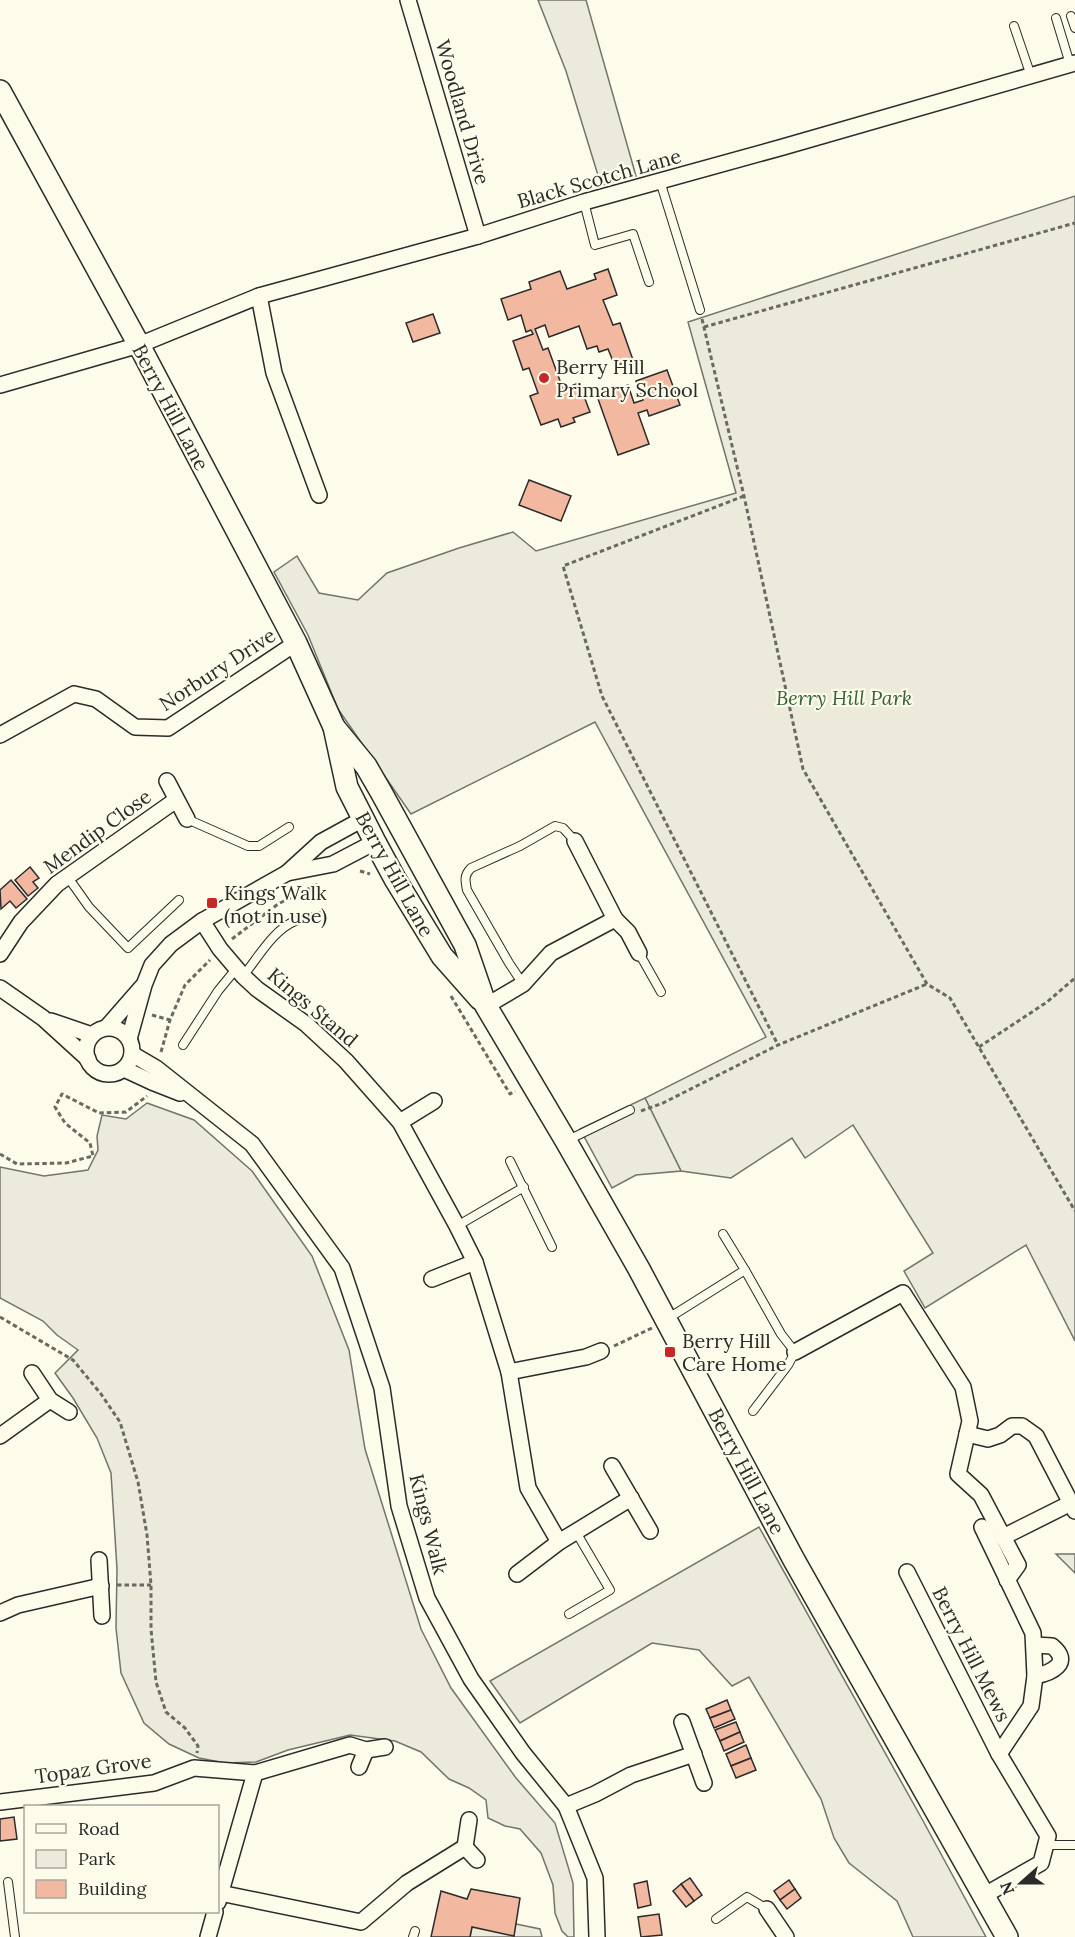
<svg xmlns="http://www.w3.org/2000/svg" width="1075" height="1937" font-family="Lora,serif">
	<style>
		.green { fill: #ecebdb; stroke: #74746e; stroke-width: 1.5 }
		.parking { fill: #eceadb; stroke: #74746e; stroke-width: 1.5 }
		.building { fill: #f2b8a0; stroke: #2b2b2b; stroke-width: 1.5 }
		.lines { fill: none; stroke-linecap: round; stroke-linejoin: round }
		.lane-casing { stroke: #2b2b2b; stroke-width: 10 }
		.street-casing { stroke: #2b2b2b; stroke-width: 18 }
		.secondary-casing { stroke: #2b2b2b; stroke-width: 24 }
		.path { stroke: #6a6964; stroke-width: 3; stroke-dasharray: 4.5 3; stroke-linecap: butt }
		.lane { stroke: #fdfbea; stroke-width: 8 }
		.street { stroke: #fdfbea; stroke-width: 15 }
		.secondary { stroke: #fdfbea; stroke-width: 21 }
		.poi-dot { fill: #c62828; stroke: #fdfbea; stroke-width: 2 }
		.labels { text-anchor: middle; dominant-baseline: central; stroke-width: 4.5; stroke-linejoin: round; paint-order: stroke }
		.street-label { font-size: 20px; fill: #2b2b2b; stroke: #fdfbea }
		.poi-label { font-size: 20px; fill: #2b2b2b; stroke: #fdfbea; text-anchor: start }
		.park-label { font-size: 20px; font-style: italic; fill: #34623c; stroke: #fdfbea }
	</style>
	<rect width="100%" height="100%" fill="#fdfbea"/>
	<g class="green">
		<polygon points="538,0 586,0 636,176 601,185 566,71"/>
		<polygon points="1075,196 1075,1341 1026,1245 925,1308 904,1271 933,1253 853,1125 805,1158 792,1138 731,1178 681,1171 645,1098 766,1037 595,722 411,814 338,709 308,635 274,572 297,556 319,593 358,600 387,573 459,548 513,532 536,551 736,493 688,322"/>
		<polygon points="147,1103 194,1120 252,1171 312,1256 349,1350 365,1449 421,1629 451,1688 516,1778 555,1823 573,1883 574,1937 568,1937 562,1931 555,1913 553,1885 541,1853 520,1829 505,1826 488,1818 486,1800 469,1788 449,1779 421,1752 395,1741 350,1735 288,1750 256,1762 225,1763 199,1758 169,1744 144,1723 121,1673 116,1628 117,1569 111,1473 97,1438 73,1398 55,1373 78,1350 57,1335 43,1321 0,1298 0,1167 44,1176 88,1170 98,1150 97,1136 102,1115 126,1119"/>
		<polygon points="759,1527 922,1819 986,1937 913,1937 897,1901 849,1863 834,1838 821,1799 749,1677 732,1686 699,1650 652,1643 520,1723 490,1681"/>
		<polygon points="1056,1554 1075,1554 1075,1573"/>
	</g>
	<g class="parking">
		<polygon points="645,1098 681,1171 636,1175 612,1188 580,1129"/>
		<polygon points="516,1924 540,1929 542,1937 470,1937 472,1927"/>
	</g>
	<g class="building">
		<polygon points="608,269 617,295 603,300 613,325 620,323 633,360 615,366 608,349 599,352 597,346 587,349 579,326 549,337 545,325 535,329 543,350 548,348 563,389 579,383 590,412 573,418 575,422 561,427 558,419 541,425 530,396 538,393 529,368 523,370 513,341 533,334 531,330 526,332 521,315 508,320 501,299 531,289 529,282 560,271 567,289 596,279 594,274"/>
		<polygon points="433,314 440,333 413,342 406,323"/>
		<polygon points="667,370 680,405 649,416 647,410 638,413 649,444 618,455 597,396 628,385 634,403 643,400 636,381"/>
		<polygon points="529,480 571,496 561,521 519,505"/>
		<polygon points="30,867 39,878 33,882 38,888 28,896 15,880"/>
		<polygon points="11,880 27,899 16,908 10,901 1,909 0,890"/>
		<polygon points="727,1700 731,1710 710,1718 706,1709"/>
		<polygon points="731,1710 735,1719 714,1728 710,1718"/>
		<polygon points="736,1722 740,1732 720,1741 715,1730"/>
		<polygon points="740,1732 744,1742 724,1751 720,1741"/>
		<polygon points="746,1745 751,1758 731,1766 726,1754"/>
		<polygon points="751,1758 756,1770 736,1778 731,1766"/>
		<polygon points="14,1817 17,1839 0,1841 0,1819"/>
		<polygon points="690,1878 702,1895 694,1901 681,1884"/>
		<polygon points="789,1880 795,1889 780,1900 774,1891"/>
		<polygon points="647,1881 651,1905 638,1908 634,1884"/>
		<polygon points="681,1884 694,1901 686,1907 673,1891"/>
		<polygon points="471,1889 520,1898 514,1936 472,1927 470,1937 431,1937 441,1891 467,1899"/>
		<polygon points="795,1889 801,1898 787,1909 780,1900"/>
		<polygon points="659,1914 662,1935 641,1937 638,1917"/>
	</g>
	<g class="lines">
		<defs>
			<g id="lane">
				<polyline points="1071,16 1075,28"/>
				<polyline points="1056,18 1070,64"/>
				<polyline points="1014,26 1031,76"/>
				<polyline points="660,181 700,310"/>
				<polyline points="584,202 595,245 633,234 649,282"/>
				<polyline points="187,819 248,846 259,846 289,827"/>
				<polyline points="67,876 89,907 128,948 179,900"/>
				<polyline points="639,953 661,992"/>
				<path d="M243,976C258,958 273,930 295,921C302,918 311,918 319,916"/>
				<path d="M523,984L509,963L467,890C465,880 464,875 471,868L520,846L555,826L563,828L575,841"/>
				<polyline points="183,1045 218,991 236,969"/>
				<polyline points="568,1140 630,1110"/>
				<polyline points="510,1161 552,1247"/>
				<polyline points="457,1226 524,1187"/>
				<polyline points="723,1234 745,1270"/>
				<polyline points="667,1319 745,1270 781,1334 795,1352 788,1365 753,1411"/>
				<polyline points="569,1614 610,1590 576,1532"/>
				<polyline points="1046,1845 1075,1845"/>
				<polyline points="8,1882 15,1937"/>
				<polyline points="716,1919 747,1897 767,1909"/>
				<polyline points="413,1937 415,1931"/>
			</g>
			<g id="street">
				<polyline points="408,0 478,236"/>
				<polyline points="259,296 274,373 319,495"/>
				<polyline points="0,385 139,345 259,296 478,236 584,202 783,147 1075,63"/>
				<polyline points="0,735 74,694 96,699 135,727 168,728 296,643"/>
				<polyline points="167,781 187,819"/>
				<polyline points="287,873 333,864 375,842"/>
				<polyline points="615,919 628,932 639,953"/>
				<polyline points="202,921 220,949 243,976 257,989 306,1024 346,1061 400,1122 457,1226 475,1262 509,1372 528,1488 559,1542"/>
				<polyline points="0,954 21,922 57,884 176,800"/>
				<polyline points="0,988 43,1018 88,1059"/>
				<polyline points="486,1006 523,984 551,953 615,919 575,841"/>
				<polyline points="51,1021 92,1035"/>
				<polyline points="107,1027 142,987"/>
				<circle cx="109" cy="1051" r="23"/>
				<polyline points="129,1039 144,985 152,965 171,944 202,921 287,873 321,842 363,819"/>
				<polyline points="132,1054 156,1068 252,1144 342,1268 382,1388 399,1506 427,1598 471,1679 523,1753 566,1806 595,1878 597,1937"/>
				<polyline points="124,1069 152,1082 180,1093"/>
				<polyline points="400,1122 434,1101"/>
				<polyline points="432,1279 475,1262"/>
				<polyline points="795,1352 903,1293 963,1387 970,1421 958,1474 981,1495 1018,1565 1007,1580"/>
				<polyline points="509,1372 586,1357 601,1351"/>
				<polyline points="32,1373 50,1400 69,1412"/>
				<polyline points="967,1434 988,1439 1000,1435 1012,1426 1022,1426 1036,1436 1075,1511"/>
				<polyline points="0,1436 50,1400"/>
				<polyline points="612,1466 650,1531"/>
				<polyline points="982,1527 1033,1633 1035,1676 1031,1706 999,1754"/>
				<polyline points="1003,1537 1071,1503"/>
				<polyline points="99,1560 102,1616"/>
				<polyline points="907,1572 999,1754 1048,1836 1041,1863 983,1896"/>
				<polyline points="517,1574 559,1542 631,1498"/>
				<polyline points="0,1613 18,1605 101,1586"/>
				<path d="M1034,1645L1052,1646C1073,1663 1051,1673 1035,1676"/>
				<polyline points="682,1722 704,1783"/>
				<polyline points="359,1767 366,1750"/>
				<polyline points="0,1802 154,1783 194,1768 255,1773 350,1745 366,1750 385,1747"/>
				<polyline points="566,1806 595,1794 631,1775 694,1754"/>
				<polyline points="465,1847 477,1860"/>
				<polyline points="220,1893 361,1922 407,1883 465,1847 469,1820"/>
				<polyline points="218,1902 255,1773"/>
				<polyline points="767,1909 786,1937"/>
				<polyline points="208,1937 215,1912"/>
			</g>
			<g id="secondary">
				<polyline points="0,91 139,345 296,643 334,727 347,787 375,842 395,879 442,956 480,999"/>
				<polyline points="334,727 366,766 381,792 465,945 486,1006 566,1141 639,1269 794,1560 1007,1937"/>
			</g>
		</defs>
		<use href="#lane" class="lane-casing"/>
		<use href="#street" class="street-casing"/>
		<use href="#secondary" class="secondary-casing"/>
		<g class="path">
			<polyline points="702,319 744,496 803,769 927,984 950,998 1075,1211"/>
			<polyline points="704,327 1075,223"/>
			<polyline points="744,496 563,566 602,696 778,1045"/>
			<polyline points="360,871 370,874"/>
			<polyline points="232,939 278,904 320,883"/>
			<polyline points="451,996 510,1094 515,1091"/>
			<polyline points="152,1015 170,1020"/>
			<polyline points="979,1047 1047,1002 1075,978"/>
			<polyline points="161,1052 170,1020 185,985 210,960"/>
			<polyline points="641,1111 663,1103 778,1045 927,984"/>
			<polyline points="0,1154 17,1164 66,1163 93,1156 90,1143 65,1123 55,1107 62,1094 99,1113 126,1112 147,1096"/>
			<polyline points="0,1317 73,1360 101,1394 120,1422 138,1482 147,1535 151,1585 151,1629 156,1682 166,1712 185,1728 198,1746 197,1753"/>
			<polyline points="614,1346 652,1328"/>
			<polyline points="117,1585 151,1585"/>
		</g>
		<use href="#lane" class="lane"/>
		<use href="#street" class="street"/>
		<use href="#secondary" class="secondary"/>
	</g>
	<g class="poi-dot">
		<circle cx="544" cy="378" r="6"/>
		<rect x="206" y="897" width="12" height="12" rx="3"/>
		<rect x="664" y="1346" width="12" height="12" rx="3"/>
	</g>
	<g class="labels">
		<g class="street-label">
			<text transform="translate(463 112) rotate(74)">Woodland Drive</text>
			<text transform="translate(599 178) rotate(-16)">Black Scotch Lane</text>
			<text transform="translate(171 407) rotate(62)">Berry Hill Lane</text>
			<text transform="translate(217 669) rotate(-33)">Norbury Drive</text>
			<text transform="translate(97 831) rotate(-36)">Mendip Close</text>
			<text transform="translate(395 874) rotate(61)">Berry Hill Lane</text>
			<text transform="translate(313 1007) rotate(40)">Kings Stand</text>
			<text transform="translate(747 1471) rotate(62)">Berry Hill Lane</text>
			<text transform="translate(429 1524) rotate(76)">Kings Walk</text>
			<text transform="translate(972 1654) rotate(63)">Berry Hill Mews</text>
			<text transform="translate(93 1768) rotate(-8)">Topaz Grove</text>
		</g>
		<g class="poi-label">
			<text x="556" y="366">Berry Hill<tspan x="556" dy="23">Primary School</tspan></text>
			<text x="224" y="892">Kings Walk<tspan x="224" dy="23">(not in use)</tspan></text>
			<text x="682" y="1340">Berry Hill<tspan x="682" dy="23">Care Home</tspan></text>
		</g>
		<g class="park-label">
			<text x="844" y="697">Berry Hill Park</text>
		</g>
	</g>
	<rect x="24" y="1805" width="195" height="108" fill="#fdfbea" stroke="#a9a89e" stroke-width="1.5"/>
	<rect x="36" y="1824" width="30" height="9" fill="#fdfbea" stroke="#a9a89e" stroke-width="1.5"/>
	<text x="78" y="1835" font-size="18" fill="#2b2b2b">Road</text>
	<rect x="36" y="1850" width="30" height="18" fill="#ecebdb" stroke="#a9a89e" stroke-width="1.5"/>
	<text x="78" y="1865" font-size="18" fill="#2b2b2b">Park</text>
	<rect x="36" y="1880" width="30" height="18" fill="#f2b8a0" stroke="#a9a89e" stroke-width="1.5"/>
	<text x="78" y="1895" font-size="18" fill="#2b2b2b">Building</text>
	<g transform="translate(1021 1883) rotate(249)" stroke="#fdfbea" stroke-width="4.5" paint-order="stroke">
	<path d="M0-4.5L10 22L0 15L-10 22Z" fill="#2b2b2b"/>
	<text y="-9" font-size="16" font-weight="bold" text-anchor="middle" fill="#2b2b2b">N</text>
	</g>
</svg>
